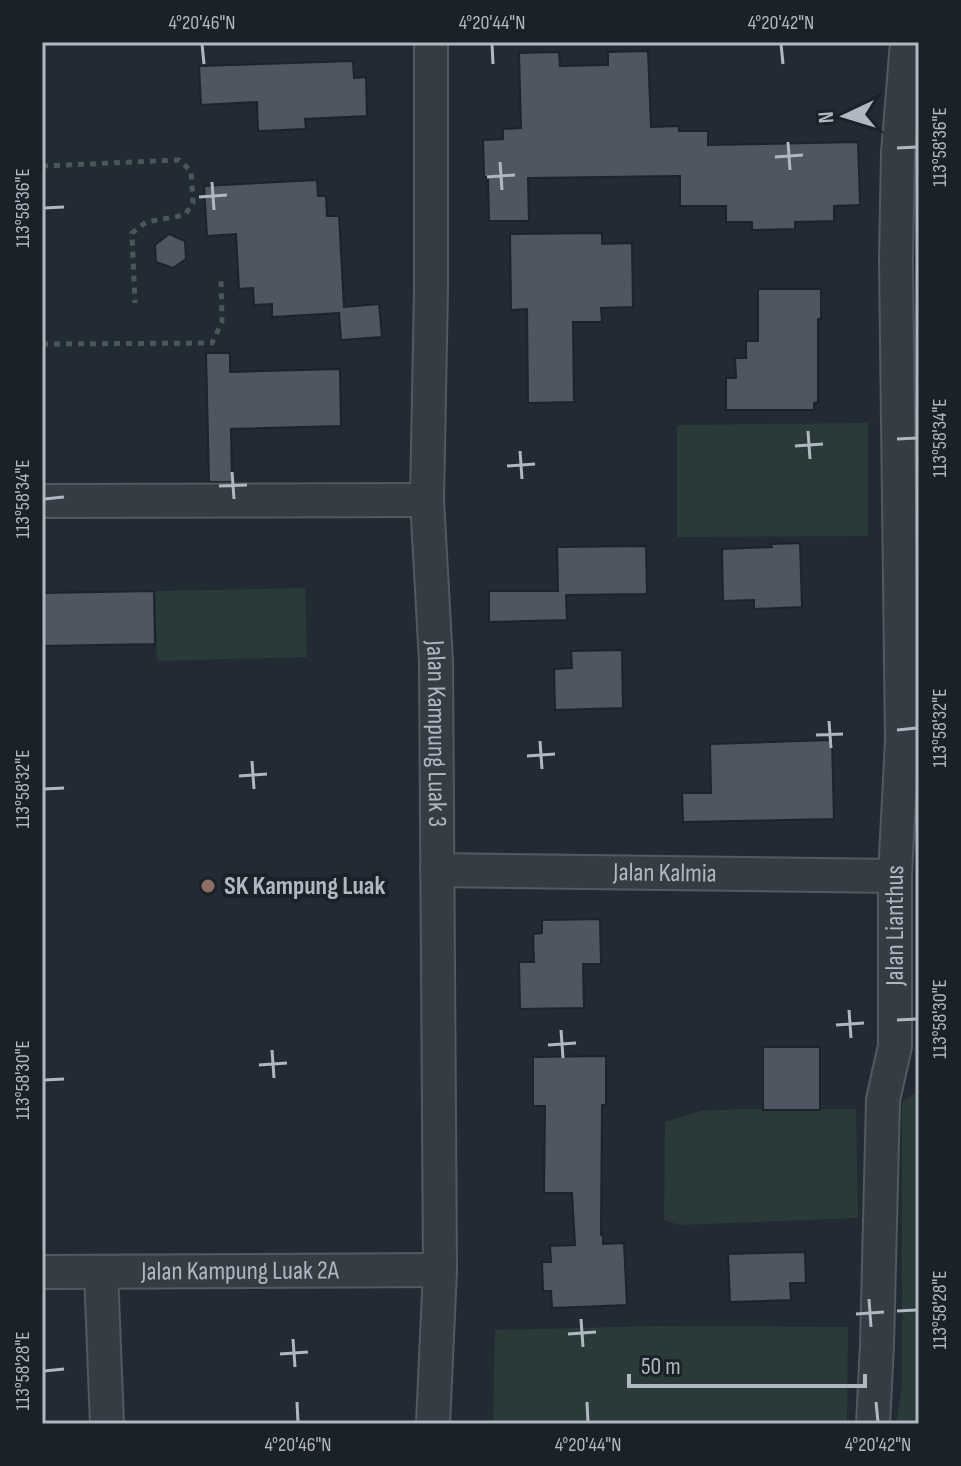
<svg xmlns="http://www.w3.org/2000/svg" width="961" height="1466" font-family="'Sofia Sans Condensed',sans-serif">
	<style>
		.green { fill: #293a39 }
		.building { fill: #4d5661; stroke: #1c232a; stroke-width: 2 }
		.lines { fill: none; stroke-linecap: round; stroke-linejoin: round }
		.minor-casing { stroke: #525a61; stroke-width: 36 }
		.path { stroke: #485758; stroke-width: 5; stroke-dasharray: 6 6; stroke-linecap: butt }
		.minor { stroke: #353c44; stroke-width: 32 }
		.ticks { fill: none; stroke: #afb7c0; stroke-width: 3 }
		.education-dot { fill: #8d6e63; stroke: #1a2128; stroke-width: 3 }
		.labels { text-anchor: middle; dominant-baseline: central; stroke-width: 8; stroke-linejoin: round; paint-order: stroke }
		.street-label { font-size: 26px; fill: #afb7c0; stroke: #1a2128 }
		.poi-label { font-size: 26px; font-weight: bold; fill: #afb7c0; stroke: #1a2128; text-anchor: start }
		.neatline { fill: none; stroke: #afb7c0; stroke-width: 3 }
		.ticks-label { font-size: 20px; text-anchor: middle; fill: #afb7c0 }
	</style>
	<rect width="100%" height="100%" fill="#222a33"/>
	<g class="green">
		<polygon points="868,423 868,536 677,537 677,425"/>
		<polygon points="305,588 307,657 157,661 155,591"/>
		<polygon points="919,1089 919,1424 896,1424 902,1385 902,1102"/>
		<polygon points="737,1109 856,1109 858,1218 679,1225 664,1220 665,1122 701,1111"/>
		<polygon points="654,1326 848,1327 847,1424 493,1423 495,1330"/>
	</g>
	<g class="building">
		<polygon points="648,51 651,127 679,126 679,131 708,131 708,145 858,142 860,205 834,206 834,221 795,222 795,229 752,230 752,222 726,222 726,206 680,206 680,176 528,178 529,221 489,221 488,177 484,177 483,140 503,139 503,129 521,128 519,53 559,52 560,66 608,65 608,52"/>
		<polygon points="353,61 354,78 366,77 367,116 305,119 306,129 258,131 257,102 201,105 199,66"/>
		<polygon points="317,180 318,196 326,196 327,216 339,216 344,307 379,304 382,337 341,340 339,313 272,317 272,304 254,305 253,288 239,289 236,234 207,236 204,186"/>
		<polygon points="602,233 602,244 632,243 633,307 601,308 602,322 573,322 574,402 528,403 527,309 511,310 510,234"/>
		<polygon points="169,234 185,241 186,259 173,268 156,262 155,245"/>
		<polygon points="758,289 821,289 821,319 818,319 818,402 814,403 814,410 726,410 726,378 736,378 735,358 746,358 746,341 758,341"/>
		<polygon points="206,353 230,353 230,372 340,369 341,426 231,429 232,482 209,482"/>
		<polygon points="800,543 802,607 754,609 754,600 723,601 722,549 772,547 771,544"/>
		<polygon points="646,546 647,594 566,595 567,620 489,622 489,591 558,591 557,547"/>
		<polygon points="154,591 155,644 42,646 42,593"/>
		<polygon points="622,650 623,708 555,710 554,669 572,668 571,651"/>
		<polygon points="832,740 834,819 683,822 682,793 711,793 710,744"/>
		<polygon points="600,919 601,964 583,964 584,1008 520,1009 519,962 534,962 533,934 542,933 542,920"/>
		<rect x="763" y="1047" width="57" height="63"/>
		<polygon points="606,1056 606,1105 602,1105 601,1235 603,1235 603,1244 624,1243 627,1305 552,1308 551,1291 543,1291 542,1262 551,1262 550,1246 575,1245 572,1193 544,1193 545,1106 533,1106 533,1057"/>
		<polygon points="805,1252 806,1283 790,1283 791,1300 730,1302 728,1254"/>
	</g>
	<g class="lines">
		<defs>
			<g id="minor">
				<path id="s1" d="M431,42V287L427,500L436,662L440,1270L433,1424"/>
				<polyline points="42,501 427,500"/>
				<path id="s2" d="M437,870L895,876"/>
				<path id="s3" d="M42,1272L440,1270"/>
				<polyline points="101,1272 107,1424"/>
				<path id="s4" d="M873,1424L877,1345L883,1100L895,1046V876L902,741L896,259L898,153L907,42"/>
			</g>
		</defs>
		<use href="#minor" class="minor-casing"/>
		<g class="path">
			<polyline points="42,166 179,160 191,171 193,203 185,215 146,222 132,233 135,303"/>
			<polyline points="42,344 212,343 222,322 221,277"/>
		</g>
		<use href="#minor" class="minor"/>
	</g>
	<path class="ticks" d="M202,44L204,64M492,44L493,64M781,44L783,64M788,142L790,170M897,148L917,147M775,157L803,155M500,162L502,190M487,177L515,175M212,182L214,210M199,197L227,195M44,208L64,207M808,431L810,459M897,439L917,438M795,446L823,444M520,451L522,479M507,466L535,464M232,472L234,499M219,486L247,485M44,499L64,497M829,721L831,748M897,730L917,728M816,735L843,734M540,741L542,769M527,756L555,754M252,761L254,789M239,776L267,774M44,789L64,788M849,1010L851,1038M897,1020L917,1019M836,1025L864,1023M561,1030L563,1058M548,1045L576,1043M272,1050L274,1078M259,1065L287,1063M44,1080L64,1079M869,1299L871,1327M897,1311L917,1310M856,1314L884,1312M581,1319L583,1347M568,1334L596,1332M293,1339L295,1367M280,1354L308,1352M44,1371L64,1369M297,1402L298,1422M587,1402L588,1422M876,1402L878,1422"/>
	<circle class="education-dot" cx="208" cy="886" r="8"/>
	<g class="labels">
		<g class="street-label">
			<text stroke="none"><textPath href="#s1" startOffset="692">Jalan Kampung Luak 3</textPath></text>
			<text stroke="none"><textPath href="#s2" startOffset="228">Jalan Kalmia</textPath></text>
			<text stroke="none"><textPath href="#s4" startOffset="500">Jalan Lianthus</textPath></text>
			<text stroke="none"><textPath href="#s3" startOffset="198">Jalan Kampung Luak 2A</textPath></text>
		</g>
		<g class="poi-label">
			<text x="224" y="886">SK Kampung Luak</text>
		</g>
	</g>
	<rect width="961" height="1466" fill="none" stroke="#1a2128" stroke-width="88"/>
	<g transform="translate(845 116) rotate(266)" stroke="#1a2128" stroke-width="6" paint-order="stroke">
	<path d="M0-6L14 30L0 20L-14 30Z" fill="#afb7c0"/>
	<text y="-12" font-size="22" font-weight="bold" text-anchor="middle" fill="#afb7c0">N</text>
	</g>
	<path d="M629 1374v12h236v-12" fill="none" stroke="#afb7c0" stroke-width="4"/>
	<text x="641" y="1374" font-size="24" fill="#afb7c0" stroke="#1a2128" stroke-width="6" paint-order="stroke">50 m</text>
	<rect x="44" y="44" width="873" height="1378" class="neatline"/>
	<g class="ticks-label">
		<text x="202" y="29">4°20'46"N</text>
		<text x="492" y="29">4°20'44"N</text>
		<text x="781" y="29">4°20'42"N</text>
		<text transform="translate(939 147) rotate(-90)" y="7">113°58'36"E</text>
		<text transform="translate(22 208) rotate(-90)" y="7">113°58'36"E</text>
		<text transform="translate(939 438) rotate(-90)" y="7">113°58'34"E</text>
		<text transform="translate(22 499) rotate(-90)" y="7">113°58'34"E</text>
		<text transform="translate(939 728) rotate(-90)" y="7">113°58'32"E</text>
		<text transform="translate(22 789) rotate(-90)" y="7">113°58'32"E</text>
		<text transform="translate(939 1019) rotate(-90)" y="7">113°58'30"E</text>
		<text transform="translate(22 1080) rotate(-90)" y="7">113°58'30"E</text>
		<text transform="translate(939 1310) rotate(-90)" y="7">113°58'28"E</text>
		<text transform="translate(22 1371) rotate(-90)" y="7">113°58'28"E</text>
		<text x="298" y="1451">4°20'46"N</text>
		<text x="588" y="1451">4°20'44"N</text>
		<text x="878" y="1451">4°20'42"N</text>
	</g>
</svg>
